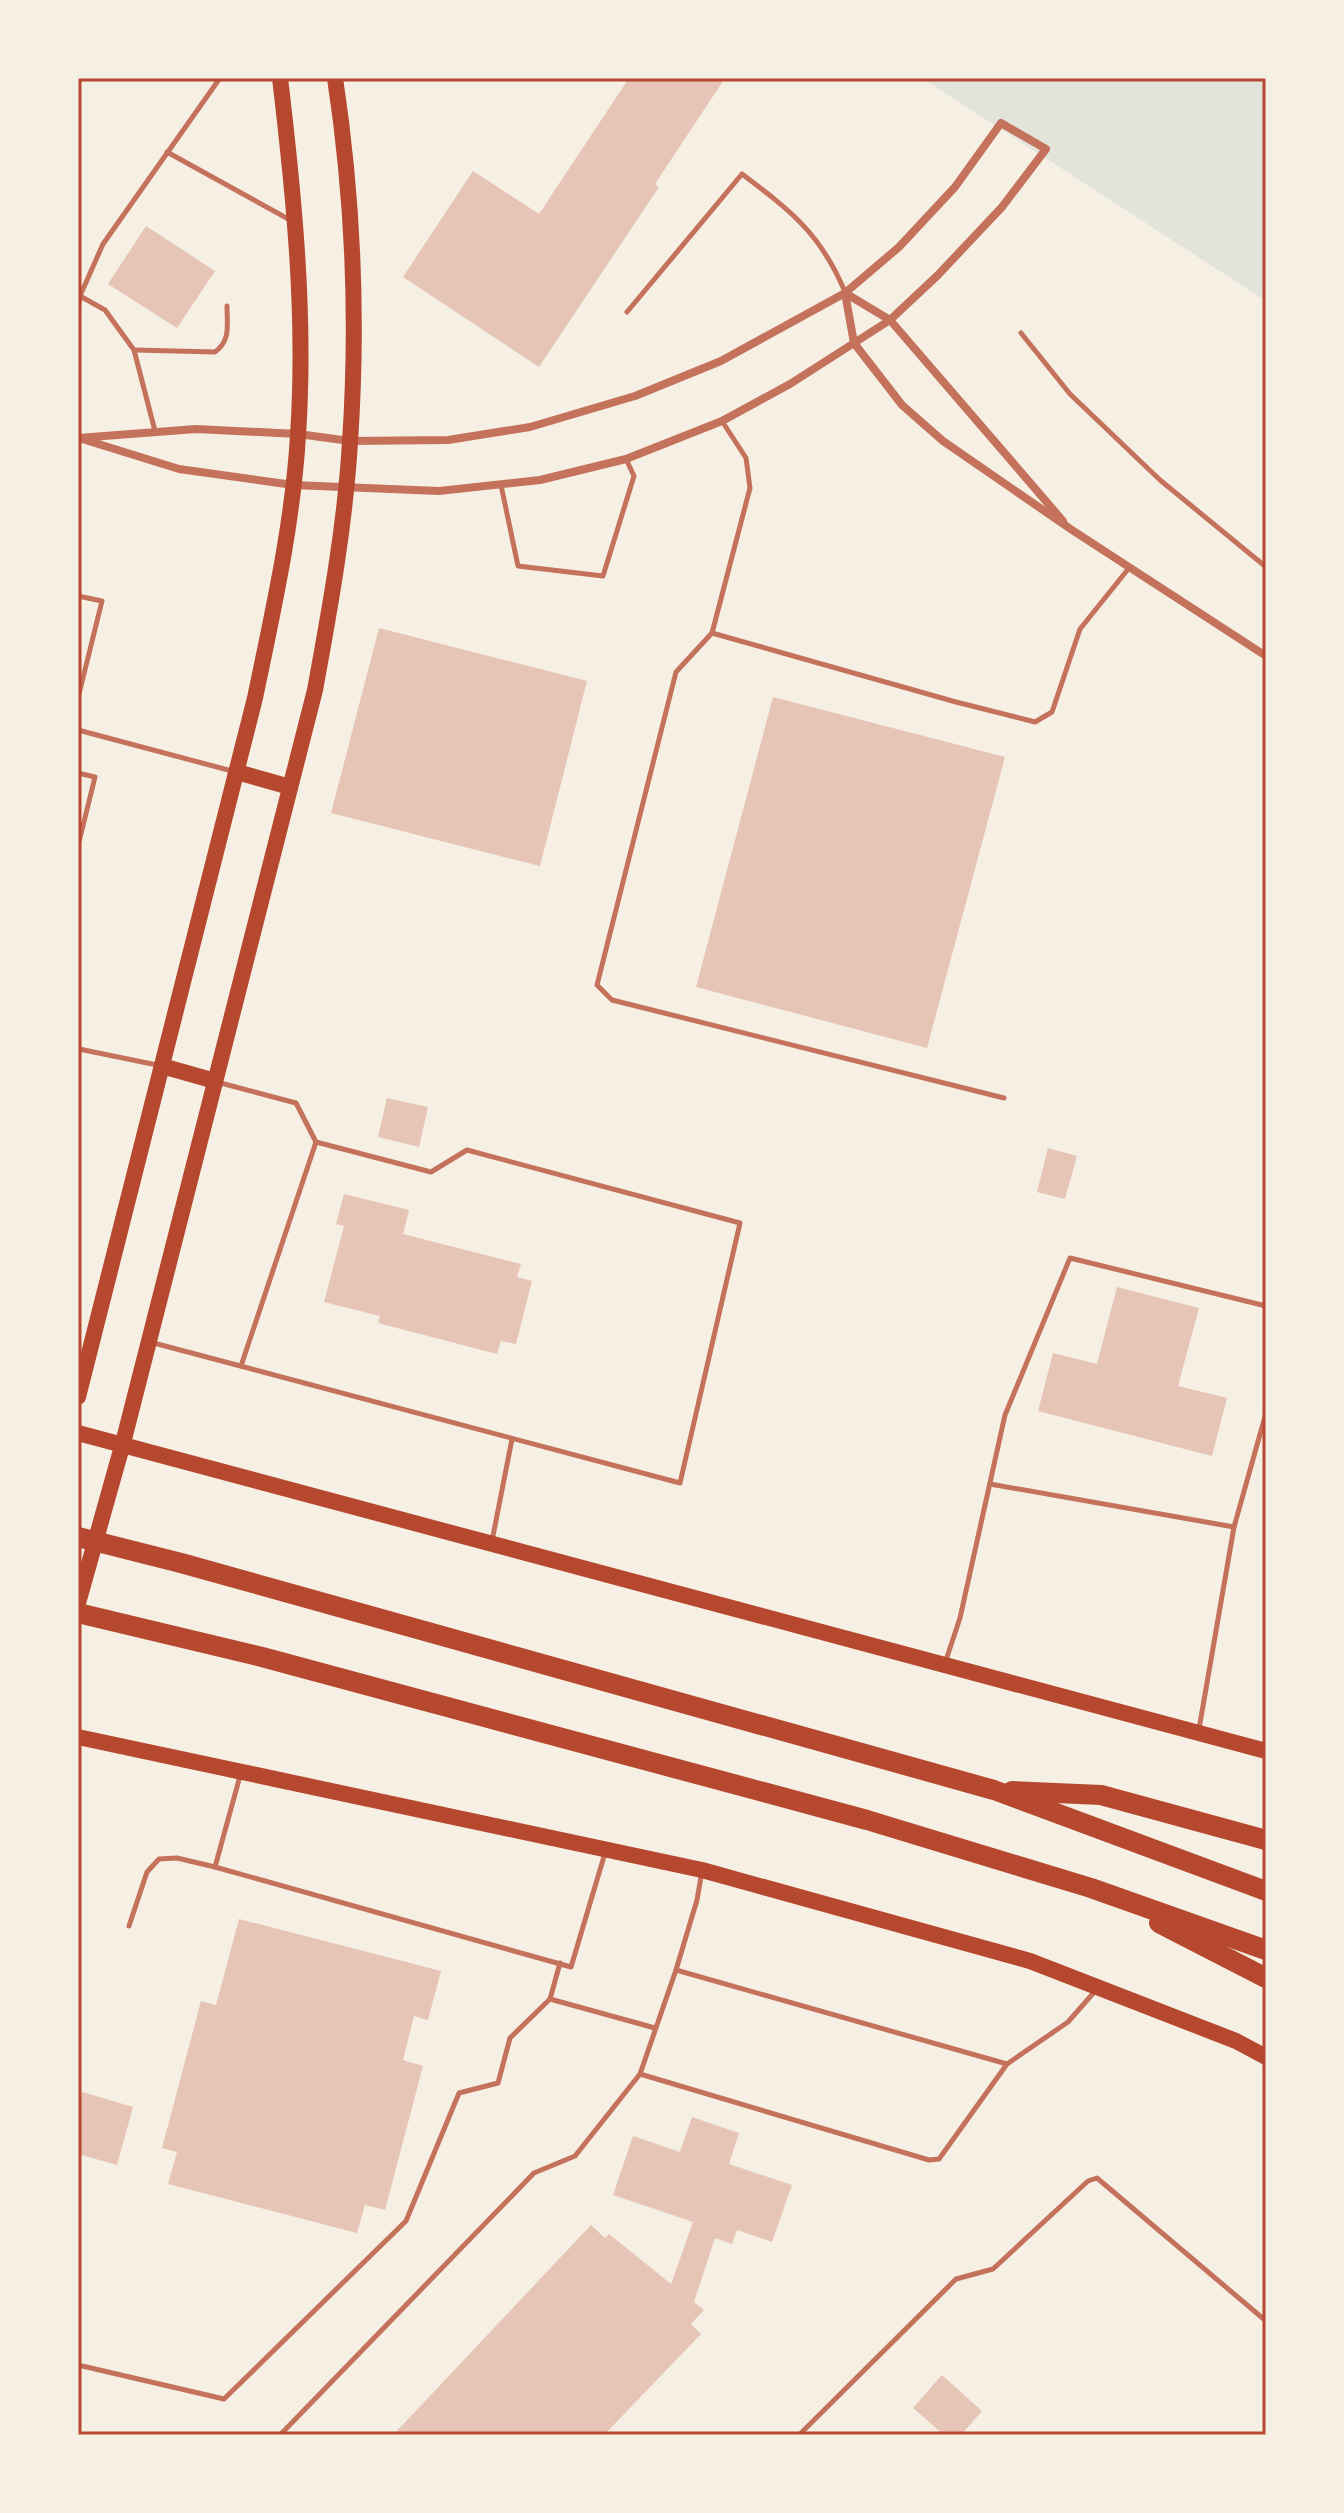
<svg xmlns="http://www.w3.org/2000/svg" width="1344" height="2513" font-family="Jost,sans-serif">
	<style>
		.green { fill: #e2e4dc }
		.building { fill: #e6c5b7 }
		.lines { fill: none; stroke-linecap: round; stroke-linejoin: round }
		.service { stroke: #c5725c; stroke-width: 5 }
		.minor { stroke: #c5725c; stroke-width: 8 }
		.secondary { stroke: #b5482f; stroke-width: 16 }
		.motorway { stroke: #b5482f; stroke-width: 20 }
		.neatline { fill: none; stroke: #b5482f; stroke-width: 3 }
	</style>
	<rect width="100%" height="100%" fill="#f6efe4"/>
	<polygon class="green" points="922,78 1266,78 1266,301"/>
	<g class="building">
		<polygon points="629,78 725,78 655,184 659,187 539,367 403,277 473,171 539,214"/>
		<polygon points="146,226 215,271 177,328 108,284"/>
		<polygon points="379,628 587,681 540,866 331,813"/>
		<polygon points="773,697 1005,757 927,1048 696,987"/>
		<polygon points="387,1098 428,1107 419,1147 378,1137"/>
		<polygon points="1048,1148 1077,1156 1065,1199 1037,1192"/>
		<polygon points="344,1194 409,1210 403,1234 521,1264 517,1277 532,1281 516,1344 501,1341 497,1354 378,1323 380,1316 324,1302 344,1226 336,1224"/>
		<polygon points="1117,1287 1199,1308 1178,1386 1227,1398 1212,1456 1038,1411 1053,1353 1097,1364"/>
		<polygon points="239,1919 441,1971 428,2020 414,2016 403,2060 423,2066 385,2210 365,2205 357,2233 168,2184 177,2152 162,2148 201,2001 216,2005"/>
		<polygon points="79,2091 133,2107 117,2165 78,2154"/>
		<polygon points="692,2117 739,2133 729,2164 792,2185 772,2242 737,2230 732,2244 715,2238 694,2302 704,2310 691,2324 701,2334 604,2435 393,2435 591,2225 605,2238 609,2234 671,2284 693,2222 613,2195 633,2136 680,2152"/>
		<polygon points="942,2375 982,2411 961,2435 944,2435 913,2408"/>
	</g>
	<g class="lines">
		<g class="service">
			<polyline points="167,152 292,221"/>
			<polyline points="80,296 105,310 134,350 155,431"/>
			<polyline points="78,309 80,296 103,244 220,78"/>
			<path d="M627,312L742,174C791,211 821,234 845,292"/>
			<polyline points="1021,333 1070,394 1160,480 1266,567"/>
			<path d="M134,350L215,352C231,341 227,324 227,306"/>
			<polyline points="722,421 746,458 750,488 712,633 956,702 1035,722 1052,712 1080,629 1129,568"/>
			<polyline points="501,485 518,566 603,576 634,476 626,459"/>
			<polyline points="78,596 102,601 78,698"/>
			<polyline points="712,633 676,672 597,985 612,1000 1004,1098"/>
			<polyline points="78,730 232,771"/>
			<polyline points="78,773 95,777 78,846"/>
			<polyline points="78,1052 79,1049 157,1065"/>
			<polyline points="150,1342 680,1483 740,1223 467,1150 431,1172 316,1142 296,1103 217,1082"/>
			<polyline points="241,1366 316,1142"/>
			<polyline points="990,1484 1234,1527"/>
			<polyline points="492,1541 512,1439"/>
			<polyline points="945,1663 960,1618 1005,1415 1070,1258 1266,1306"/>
			<polyline points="1199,1729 1234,1527 1266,1413"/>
			<polyline points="240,1776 215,1867 571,1967 605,1853"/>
			<polyline points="129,1926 147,1872 159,1859 177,1858 215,1867"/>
			<polyline points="560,1963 550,1999 655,2028"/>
			<polyline points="676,1970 1007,2064 1068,2022 1096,1990"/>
			<polyline points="640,2074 929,2160 939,2159 1007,2064"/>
			<polyline points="78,2365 224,2399 406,2221 459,2093 498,2083 510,2038 550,1999"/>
			<polyline points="280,2435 534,2173 575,2156 640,2074 676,1970 697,1900 702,1871"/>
			<polyline points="799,2435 956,2279 993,2269 1088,2181 1097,2178 1266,2321"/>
		</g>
		<g class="minor">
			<polyline points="845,293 854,343 902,405 943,441 1072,530 1266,656"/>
			<polyline points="845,293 890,320 1063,521"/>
			<polyline points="78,438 196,429 298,434 350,441 448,440 530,427 635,396 721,361 845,293 899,247 955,187 1001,123 1046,149 1002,207 938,275 890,320 790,384 722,421 626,459 540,480 439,491 293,485 179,469 79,438"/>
		</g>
		<g class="secondary">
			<polyline points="237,772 290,787"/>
			<polyline points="162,1066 215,1081"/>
			<path d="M78,1397L255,698C273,611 293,523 298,435C306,316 294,196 280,78"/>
			<polyline points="78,1433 1266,1751"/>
			<path d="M78,1603L123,1443L315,690C330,608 345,526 350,442C358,322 353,197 335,78"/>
			<polyline points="78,1737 702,1870 1030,1961 1236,2041 1266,2057"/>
		</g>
		<g class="motorway">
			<polyline points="78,1537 181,1563 994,1790 1266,1891"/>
			<polyline points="78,1613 262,1657 867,1820 1091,1888 1266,1950"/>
			<polyline points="1012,1791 1101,1795 1266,1840"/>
			<polyline points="1159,1923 1266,1978"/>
		</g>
	</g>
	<rect width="1344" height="2513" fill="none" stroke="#f6efe4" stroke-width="160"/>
	<rect x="80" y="80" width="1184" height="2353" class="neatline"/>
</svg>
